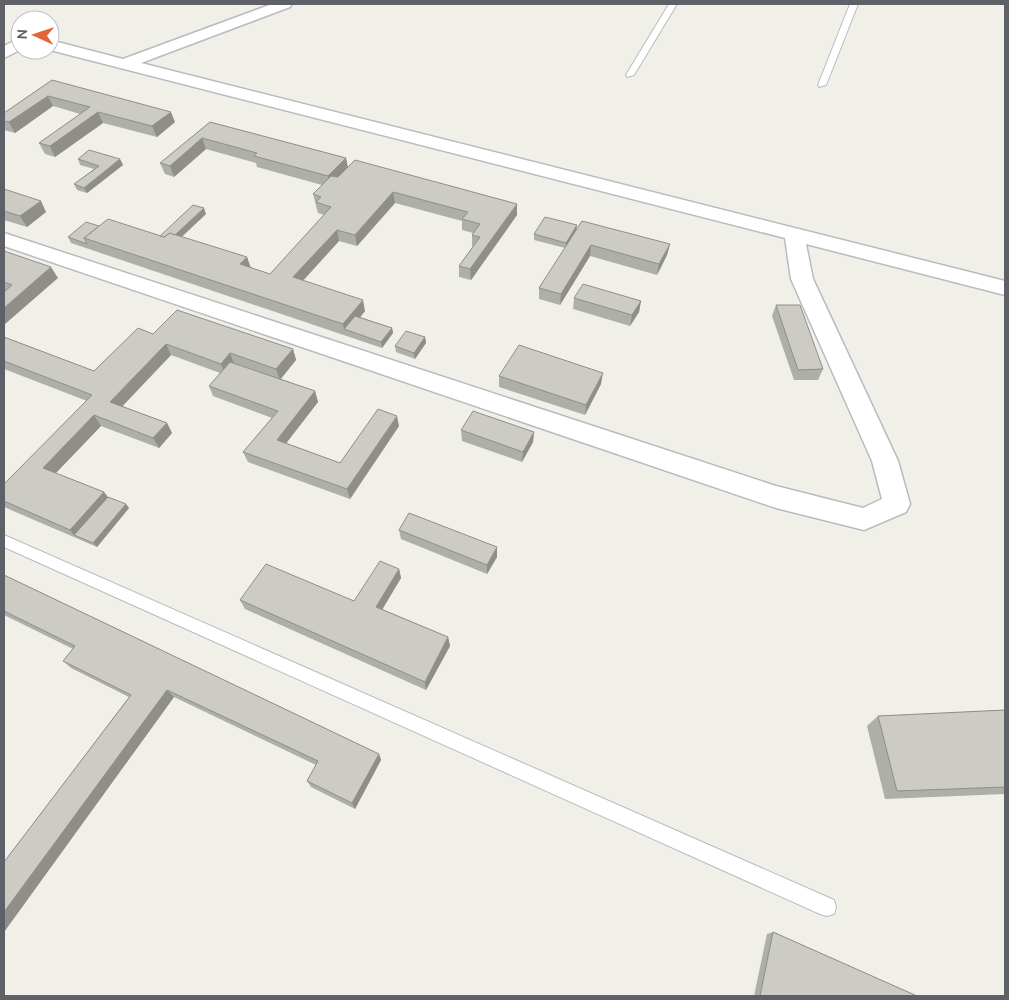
<svg xmlns="http://www.w3.org/2000/svg" width="1009" height="1000" font-family="Ubuntu,sans-serif">
	<style>
		.lines { fill: none; stroke-linecap: round; stroke-linejoin: round }
		.service-casing { stroke: #babbc1; stroke-width: 2 }
		.minor-casing { stroke: #babbc1; stroke-width: 3 }
		.service { fill: #fff; fill-rule: evenodd }
		.minor { fill: #fff; fill-rule: evenodd }
		.wall { fill: #afafa9 }
		.shaded-wall { fill: #8f8e89 }
		.building { fill: #cccbc4; stroke: #8f8e89 }
	</style>
	<rect width="100%" height="100%" fill="#f1f0e8"/>
	<g class="lines">
		<defs>
			<g id="service">
				<polygon points="669,4 677,4 634,75 627,77 626,75"/>
				<polygon points="850,4 858,4 826,85 819,87 818,85"/>
				<polygon points="4,535 834,900 836,907 834,914 827,916 820,914 4,547"/>
			</g>
			<g id="minor">
				<polygon points="272,4 292,4 290,7 141,63 1005,281 1005,295 806,244 813,279 898,461 910,504 906,512 864,530 776,508 4,246 4,233 776,486 863,508 882,499 872,461 791,279 785,238 50,50 50,40 123,59"/>
				<polygon points="20,38 20,50 4,58 4,46"/>
			</g>
		</defs>
		<use href="#service" class="service-casing"/>
		<use href="#minor" class="minor-casing"/>
		<use href="#service" class="service"/>
		<use href="#minor" class="minor"/>
	</g>
	<g class="wall">
		<polygon points="52,80 175,122 157,137 103,123 55,157 45,154 39,143 80,114 53,106 15,133 4,130 4,113"/>
		<polygon points="210,122 346,158 348,167 517,215 471,280 459,277 459,266 473,246 472,246 472,235 473,233 462,230 462,221 395,203 357,246 339,241 303,281 365,311 360,317 392,328 393,333 382,348 71,243 68,237 99,226 160,236 206,214 182,237 247,257 250,268 270,274 324,215 318,213 313,194 322,185 257,167 256,163 206,149 174,177 165,174 160,163"/>
		<polygon points="78,159 120,159 123,165 87,193 77,190 74,184 94,169 80,165"/>
		<polygon points="4,189 46,212 27,227 4,220"/>
		<polygon points="577,225 576,230 670,244 667,255 657,275 590,256 560,305 539,299 539,288 565,248 534,240 534,234"/>
		<polygon points="4,251 58,278 4,291"/>
		<polygon points="574,298 641,301 639,312 630,326 573,309"/>
		<polygon points="776,305 823,369 818,380 794,380 772,316"/>
		<polygon points="153,334 293,349 296,360 280,379 315,391 318,402 286,443 340,463 399,426 350,499 248,462 243,452 272,418 213,396 209,386 220,373 171,355 122,406 167,423 172,433 159,448 101,426 56,473 104,492 108,497 126,504 129,508 97,547 4,507 4,484 87,401 4,369 4,337 94,371"/>
		<polygon points="425,337 426,343 415,359 396,352 395,346"/>
		<polygon points="499,376 601,384 585,415 499,387"/>
		<polygon points="461,430 534,432 533,442 522,462 462,441"/>
		<polygon points="399,530 497,557 487,574 401,539"/>
		<polygon points="399,569 401,578 382,609 448,637 450,646 426,690 245,609 240,600 354,601"/>
		<polygon points="4,575 379,754 381,760 355,809 311,787 307,781 316,765 174,697 4,932 4,862 129,697 71,668 63,661 73,649 4,615"/>
		<polygon points="1005,710 1005,794 885,799 867,726 878,716"/>
		<polygon points="773,932 917,996 754,996 767,934"/>
	</g>
	<g class="shaded-wall">
		<polygon points="48,96 53,106 15,133 9,122"/>
		<polygon points="98,112 103,123 55,157 50,146"/>
		<polygon points="171,112 175,122 157,137 152,126"/>
		<polygon points="202,138 206,149 174,177 170,166"/>
		<polygon points="346,158 348,169 330,187 328,176"/>
		<polygon points="120,159 123,165 87,193 84,188"/>
		<polygon points="393,192 395,203 357,246 355,235"/>
		<polygon points="41,201 46,212 27,227 20,216"/>
		<polygon points="517,204 517,215 471,280 470,269"/>
		<polygon points="204,208 206,214 169,248 167,243"/>
		<polygon points="577,225 576,231 566,248 566,243"/>
		<polygon points="337,230 339,241 296,288 293,277"/>
		<polygon points="670,244 667,255 657,275 659,264"/>
		<polygon points="591,245 590,256 560,305 561,294"/>
		<polygon points="247,257 251,268 240,264"/>
		<polygon points="51,267 58,278 4,325 4,308"/>
		<polygon points="363,300 365,311 349,331 344,329 345,335 343,324"/>
		<polygon points="641,301 639,312 630,326 632,315"/>
		<polygon points="392,328 393,333 382,348 381,342"/>
		<polygon points="425,337 426,343 415,359 414,353"/>
		<polygon points="166,344 171,355 117,412 110,402"/>
		<polygon points="293,349 296,360 280,380 276,369"/>
		<polygon points="230,353 234,364 225,374 221,364"/>
		<polygon points="603,373 601,384 585,415 586,405"/>
		<polygon points="315,391 318,402 281,450 277,440"/>
		<polygon points="94,415 101,426 51,478 43,468"/>
		<polygon points="397,416 399,426 350,499 347,489"/>
		<polygon points="167,423 172,433 159,448 153,438"/>
		<polygon points="534,432 533,442 522,462 523,452"/>
		<polygon points="104,492 111,502 74,535 70,530"/>
		<polygon points="126,504 129,508 97,547 93,543"/>
		<polygon points="497,547 497,557 487,574 487,565"/>
		<polygon points="399,569 401,578 379,615 376,607"/>
		<polygon points="448,637 450,646 426,690 425,682"/>
		<polygon points="167,690 174,697 4,932 4,912"/>
		<polygon points="379,754 381,760 355,809 352,803"/>
	</g>
	<g class="building">
		<polygon points="52,80 171,112 152,126 98,112 50,146 39,143 90,107 48,96 9,122 4,121 4,113"/>
		<polygon points="210,122 346,158 328,176 254,156 257,153 202,138 170,166 160,163"/>
		<polygon points="89,150 120,159 84,188 74,184 99,166 78,159"/>
		<polygon points="355,160 517,204 470,269 459,266 480,237 472,235 480,224 462,219 468,212 393,192 355,235 337,230 293,277 363,300 343,324 84,238 108,219 164,237 170,233 247,257 240,264 270,274 331,207 316,202 321,197 313,194 331,176 338,177"/>
		<polygon points="4,189 41,201 20,216 4,211"/>
		<polygon points="193,205 204,208 175,235 170,233 164,237 160,236"/>
		<polygon points="545,217 577,225 566,243 534,234"/>
		<polygon points="582,221 670,244 659,264 591,245 561,294 539,288"/>
		<polygon points="86,222 99,226 84,238 87,244 68,237"/>
		<polygon points="4,251 51,267 4,308 4,292 12,285 4,282"/>
		<polygon points="583,284 641,301 632,315 574,298"/>
		<polygon points="776,305 800,305 823,369 798,370"/>
		<polygon points="177,310 293,349 276,369 230,353 221,364 166,344 110,402 167,423 153,438 94,415 43,468 104,492 70,530 4,501 4,484 92,395 4,361 4,337 94,371 138,328 153,334"/>
		<polygon points="355,316 392,328 381,342 344,329"/>
		<polygon points="406,331 425,337 414,353 395,346"/>
		<polygon points="519,345 603,373 586,405 499,376"/>
		<polygon points="230,362 315,391 277,440 340,463 378,409 397,416 347,489 243,452 278,411 209,386"/>
		<polygon points="473,411 534,432 523,452 461,430"/>
		<polygon points="108,497 126,504 93,543 74,535"/>
		<polygon points="409,513 497,547 487,565 399,530"/>
		<polygon points="380,561 399,569 376,607 448,637 425,682 240,600 266,564 354,601"/>
		<polygon points="4,575 379,754 352,803 307,781 318,761 167,690 4,912 4,862 131,695 63,661 75,646 4,611"/>
		<polygon points="1005,710 1005,787 897,791 878,716"/>
		<polygon points="773,932 917,996 760,996"/>
	</g>
	<rect width="1009" height="1000" fill="none" stroke="#5f6168" stroke-width="10"/>
	<g transform="translate(35 35) rotate(273)"><circle r="24" fill="#ffffff" stroke="#bfc0c3"/>
	<path d="M0-4L9 19L0 12L-9 19Z" fill="#e66439"/>
	<text y="-8" font-size="14" font-weight="bold" text-anchor="middle" fill="#5f6168">N</text>
	</g>
</svg>
